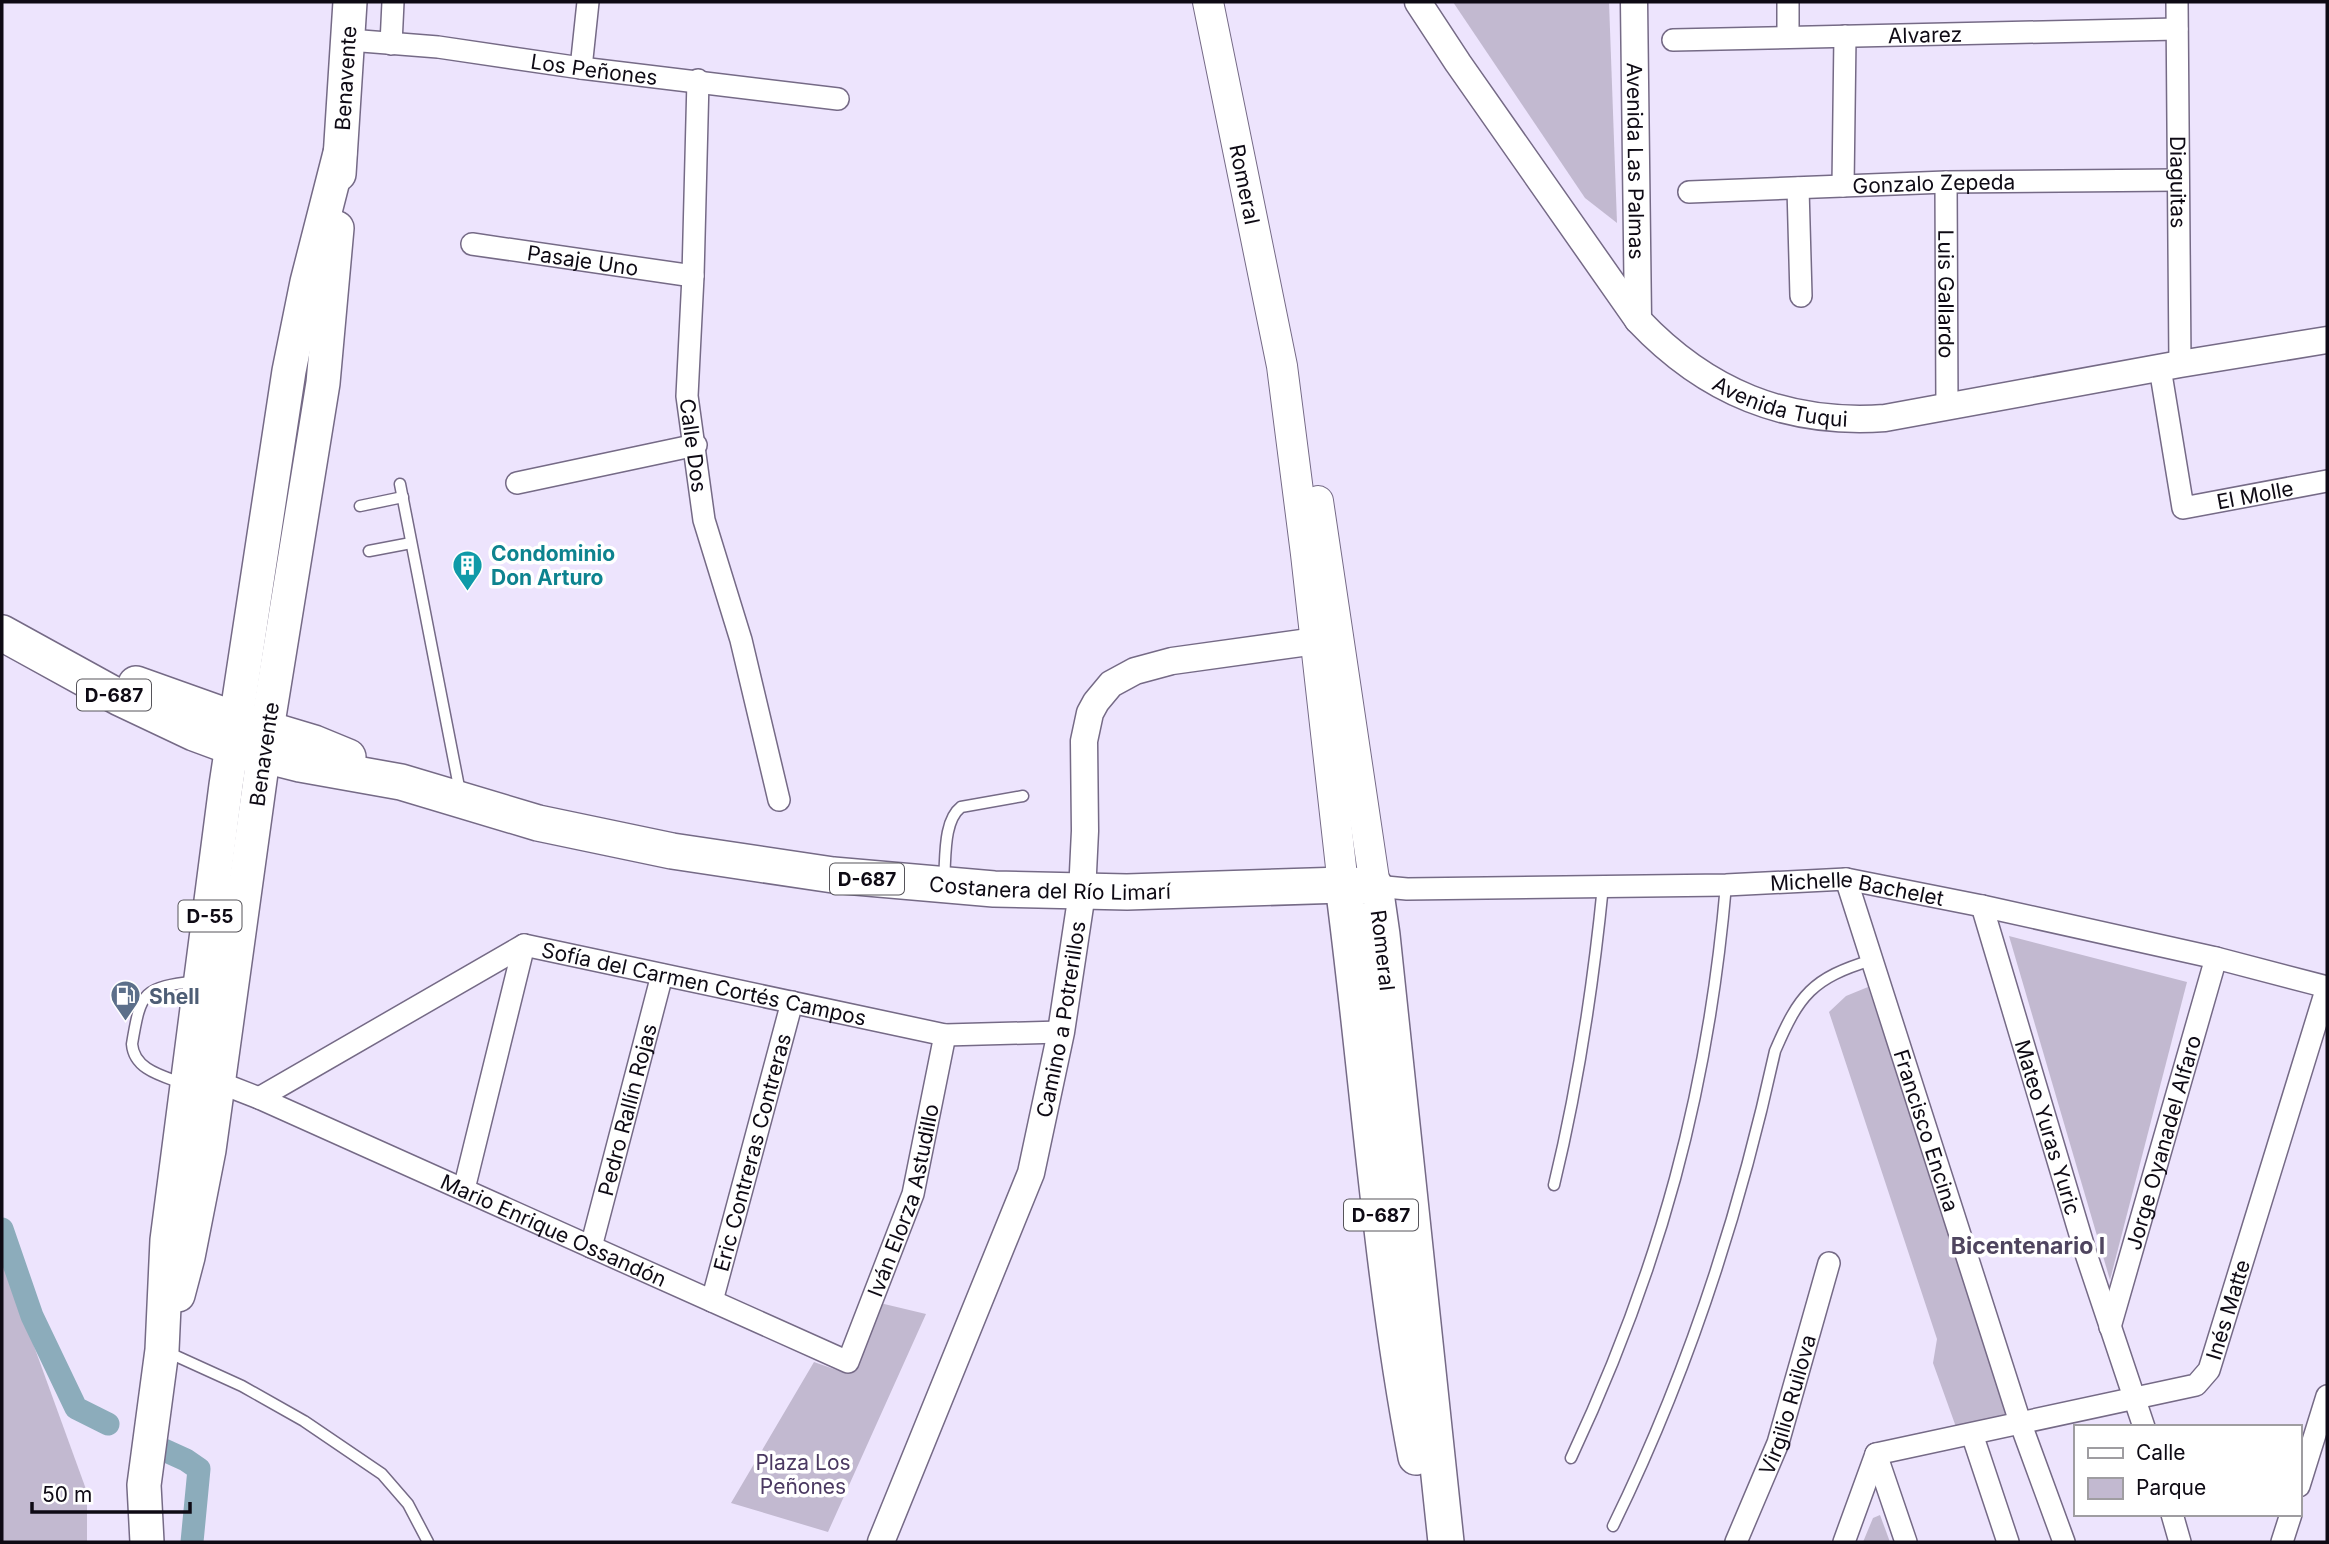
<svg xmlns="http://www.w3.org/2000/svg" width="2329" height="1544" font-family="Inter,sans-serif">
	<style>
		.green { fill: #c2b9d0 }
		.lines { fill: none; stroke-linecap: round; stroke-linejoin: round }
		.canal { stroke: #8cacbb; stroke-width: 23 }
		.service-casing { stroke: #756a86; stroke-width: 13 }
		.minor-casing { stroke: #756a86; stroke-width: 24 }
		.tertiary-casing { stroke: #756a86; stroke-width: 29 }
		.secondary-casing { stroke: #756a86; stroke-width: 32 }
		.primary-casing { stroke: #756a86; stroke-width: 36 }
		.trunk-casing { stroke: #756a86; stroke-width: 38 }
		.service { stroke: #fff; stroke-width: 10 }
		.minor { stroke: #fff; stroke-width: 21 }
		.tertiary { stroke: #fff; stroke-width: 26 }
		.secondary { stroke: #fff; stroke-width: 30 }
		.primary { stroke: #fff; stroke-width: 33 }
		.trunk { stroke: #fff; stroke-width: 35 }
		.labels { text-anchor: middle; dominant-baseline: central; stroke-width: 7; stroke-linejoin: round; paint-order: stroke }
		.shield { fill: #fff; stroke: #56545a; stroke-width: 2 }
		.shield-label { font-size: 19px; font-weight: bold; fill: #0e0a14 }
		.street-label { font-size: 21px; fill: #0e0a14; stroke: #fff }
		.culture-label { font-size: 21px; font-weight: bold; fill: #0d838f; stroke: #fff; text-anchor: start }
		.service-label { font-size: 21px; font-weight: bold; fill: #4e5e75; stroke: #fff; text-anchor: start }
		.park-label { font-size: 21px; fill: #4b3962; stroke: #fff }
		.neighbourhood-label { font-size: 23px; font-weight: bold; fill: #4f455f; stroke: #fff }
	</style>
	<rect width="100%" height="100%" fill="#ede4fd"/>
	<g class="green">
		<polygon points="1453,2 1609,2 1617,223 1585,198"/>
		<polygon points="2009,936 2187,982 2110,1280"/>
		<polygon points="1868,987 2010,1414 1956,1427 1933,1363 1937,1339 1829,1012 1846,996"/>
		<polygon points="2,1258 87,1492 87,1542 2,1542"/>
		<polygon points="880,1303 926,1314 828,1532 731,1503 814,1362 848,1374"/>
		<polygon points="1880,1515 1890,1542 1863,1542 1873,1518"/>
	</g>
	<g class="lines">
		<g class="canal">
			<polyline points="2,1229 32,1316 76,1408 108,1424"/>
			<polyline points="164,1450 186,1460 199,1469 192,1542"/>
		</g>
		<defs>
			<g id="service">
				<polyline points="400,484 460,792"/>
				<polyline points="360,506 403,497"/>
				<polyline points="369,551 411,543"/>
				<path d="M944,879C946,858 943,821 961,807L1023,796"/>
				<path d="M184,1084C163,1076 134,1070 132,1044C141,990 143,988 197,981"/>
				<path d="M1554,1185C1578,1086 1593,987 1603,886"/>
				<polyline points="165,1351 242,1386 304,1421 382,1474 408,1504 428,1542"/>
				<path d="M1571,1458C1660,1268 1708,1093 1726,885"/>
				<path d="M1613,1526C1687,1375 1739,1216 1775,1051C1799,995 1812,978 1872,960"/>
			</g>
			<g id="minor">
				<path id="s1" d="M2177,2L2180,364"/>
				<polyline points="1788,37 1788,2"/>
				<path id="s2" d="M349,40L438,47L581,68L838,99"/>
				<path id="s3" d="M1673,40L2177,29"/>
				<polyline points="391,44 393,2"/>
				<polyline points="581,68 588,2"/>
				<path id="s4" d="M698,80L693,276L687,396L704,520L741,640L779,800"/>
				<path id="s5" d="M1946,182L1947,407"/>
				<polyline points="1843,186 1845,36"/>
				<polyline points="1798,188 1801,296"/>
				<path id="s6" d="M1689,192L1946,182L2178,180"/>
				<path id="s7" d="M472,244L693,276"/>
				<path id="s8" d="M2160,368L2183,508L2327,481"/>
				<polyline points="517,483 696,445"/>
				<path id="s9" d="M1846,879L2020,1422L2064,1542"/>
				<path id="s10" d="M1375,886L1407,889L1726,885L1846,879L1982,906L2216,958L2327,987"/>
				<path id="s11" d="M1982,906L2085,1251L2144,1427"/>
				<path id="s12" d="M209,1083L218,1082L259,1098L848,1362L913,1194L945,1035"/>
				<path id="s13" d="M259,1098L524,945L945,1035L1061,1032"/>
				<polyline points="464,1189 524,945"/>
				<path id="s14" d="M591,1247L662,975"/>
				<path id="s15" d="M712,1301L792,1002"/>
				<path id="s16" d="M2110,1327L2216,958"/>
				<polyline points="1972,1434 2008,1542"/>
				<polyline points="1876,1454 1906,1542"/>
				<polyline points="2299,1486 2327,1396"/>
				<polyline points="2172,1514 2180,1542"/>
				<path id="s17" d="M1736,1542L1778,1443L1829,1263"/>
				<path id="s18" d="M1844,1542L1876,1454L2196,1385L2209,1370L2327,987"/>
				<polyline points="2282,1542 2291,1514"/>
			</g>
			<g id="tertiary">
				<path id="s19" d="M1418,2L1458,63L1638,320C1706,392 1786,425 1885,418L2180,364L2327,340"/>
				<path id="s20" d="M1634,2L1638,320"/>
				<path id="s21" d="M881,1542L1031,1173L1061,1032L1082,893L1085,831L1084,741L1090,713L1096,702L1111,684L1135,671L1172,661L1316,641"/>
			</g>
			<g id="secondary">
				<path id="s22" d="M1208,2L1282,366L1306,554L1343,885"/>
				<polyline points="1318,501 1375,886"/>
			</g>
			<g id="primary">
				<path id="s23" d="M339,174L350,2"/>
				<path id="s24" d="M178,1295L188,1257L209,1150L267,729L323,383L337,228"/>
				<polyline points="147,1542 144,1485 162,1350 167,1240 226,785 289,371 307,282 340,153"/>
			</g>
			<g id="trunk">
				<path id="s25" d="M2,633L120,698L194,733L232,747L300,764L401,782L538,823L672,851L833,875L994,889L1127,892L1343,885L1375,886L1382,935L1446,1542"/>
				<polyline points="136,684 237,720 314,743 348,757"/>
				<path d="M1343,885C1368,1075 1380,1269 1416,1457"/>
			</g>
		</defs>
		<use href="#service" class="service-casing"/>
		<use href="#minor" class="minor-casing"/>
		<use href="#tertiary" class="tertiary-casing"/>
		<use href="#secondary" class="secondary-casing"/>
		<use href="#primary" class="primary-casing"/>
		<use href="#trunk" class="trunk-casing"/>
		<use href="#service" class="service"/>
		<use href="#minor" class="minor"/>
		<use href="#tertiary" class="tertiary"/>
		<use href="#secondary" class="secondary"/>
		<use href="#primary" class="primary"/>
		<use href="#trunk" class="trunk"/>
	</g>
	<defs>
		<symbol id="building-pin" viewBox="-11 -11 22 30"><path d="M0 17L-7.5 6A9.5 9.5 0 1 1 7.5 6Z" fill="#0f9aa8" stroke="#fff"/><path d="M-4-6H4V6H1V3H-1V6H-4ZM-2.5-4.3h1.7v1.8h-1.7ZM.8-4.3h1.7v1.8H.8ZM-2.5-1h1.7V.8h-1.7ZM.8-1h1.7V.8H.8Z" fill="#fff"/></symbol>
		<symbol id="fuel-pin" viewBox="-11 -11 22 30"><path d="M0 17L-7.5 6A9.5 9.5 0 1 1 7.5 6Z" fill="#5c6f8a" stroke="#fff"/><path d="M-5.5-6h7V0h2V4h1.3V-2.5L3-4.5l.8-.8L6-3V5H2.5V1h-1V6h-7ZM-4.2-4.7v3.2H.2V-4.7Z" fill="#fff"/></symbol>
	</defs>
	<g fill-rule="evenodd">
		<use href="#building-pin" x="450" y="548" width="35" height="47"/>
		<use href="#fuel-pin" x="108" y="978" width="35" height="47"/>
	</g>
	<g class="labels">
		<g class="shield">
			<rect x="77" y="679.5" width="74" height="31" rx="5"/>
			<rect x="830" y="863.5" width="74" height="31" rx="5"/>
			<rect x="178.5" y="900.5" width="63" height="31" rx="5"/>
			<rect x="1344" y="1199.5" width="74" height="31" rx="5"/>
		</g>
		<g class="shield-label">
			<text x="114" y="695">D-687</text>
			<text x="867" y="879">D-687</text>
			<text x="210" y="916">D-55</text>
			<text x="1381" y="1215">D-687</text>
		</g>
		<g class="street-label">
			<text stroke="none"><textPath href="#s3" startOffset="252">Alvarez</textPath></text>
			<text stroke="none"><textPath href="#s2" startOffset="247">Los Peñones</textPath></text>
			<text stroke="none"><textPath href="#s23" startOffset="96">Benavente</textPath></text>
			<text stroke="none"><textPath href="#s20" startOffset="159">Avenida Las Palmas</textPath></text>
			<text stroke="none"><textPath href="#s1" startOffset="180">Diaguitas</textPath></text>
			<text stroke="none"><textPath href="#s22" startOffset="186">Romeral</textPath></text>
			<text stroke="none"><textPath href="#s6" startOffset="245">Gonzalo Zepeda</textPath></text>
			<text stroke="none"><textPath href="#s7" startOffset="112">Pasaje Uno</textPath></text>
			<text stroke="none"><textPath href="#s5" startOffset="112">Luis Gallardo</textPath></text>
			<text stroke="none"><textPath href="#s19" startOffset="555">Avenida Tuqui</textPath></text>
			<text stroke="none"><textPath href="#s4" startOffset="366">Calle Dos</textPath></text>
			<text stroke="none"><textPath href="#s8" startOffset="215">El Molle</textPath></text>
			<text stroke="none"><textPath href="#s24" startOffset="548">Benavente</textPath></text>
			<text stroke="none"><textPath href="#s25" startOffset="1090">Costanera del Río Limarí</textPath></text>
			<text stroke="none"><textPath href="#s10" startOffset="483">Michelle Bachelet</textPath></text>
			<text stroke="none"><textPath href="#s25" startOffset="1480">Romeral</textPath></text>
			<text stroke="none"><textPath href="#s13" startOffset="490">Sofía del Carmen Cortés Campos</textPath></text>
			<text stroke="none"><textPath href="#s21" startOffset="555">Camino a Potrerillos</textPath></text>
			<text stroke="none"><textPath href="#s14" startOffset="142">Pedro Rallín Rojas</textPath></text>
			<text stroke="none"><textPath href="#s11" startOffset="231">Mateo Yuras Yuric</textPath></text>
			<text stroke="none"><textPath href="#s9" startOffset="264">Francisco Encina</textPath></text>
			<text stroke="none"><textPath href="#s16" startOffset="192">Jorge Oyanadel Alfaro</textPath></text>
			<text stroke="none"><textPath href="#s15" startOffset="154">Eric Contreras Contreras</textPath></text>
			<text stroke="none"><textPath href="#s12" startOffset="870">Iván Elorza Astudillo</textPath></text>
			<text stroke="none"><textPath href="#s12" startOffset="376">Mario Enrique Ossandón</textPath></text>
			<text stroke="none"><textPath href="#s18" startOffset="504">Inés Matte</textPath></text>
			<text stroke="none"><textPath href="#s17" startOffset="147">Virgilio Ruilova</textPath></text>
		</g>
		<g class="culture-label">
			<text x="491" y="553">Condominio<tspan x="491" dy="24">Don Arturo</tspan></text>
		</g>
		<g class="service-label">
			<text x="149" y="996">Shell</text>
		</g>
		<g class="park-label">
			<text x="803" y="1462">Plaza Los<tspan x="803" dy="24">Peñones</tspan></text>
		</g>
		<g class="neighbourhood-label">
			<text x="2028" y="1246">Bicentenario I</text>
		</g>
	</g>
	<rect width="2329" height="1544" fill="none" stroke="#0e0a14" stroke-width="7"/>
	<rect x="2074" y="1425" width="228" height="91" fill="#ffffff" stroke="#9f9da1" stroke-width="2"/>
	<rect x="2088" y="1448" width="35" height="10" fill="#ffffff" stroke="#9f9da1" stroke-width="2"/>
	<text x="2136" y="1460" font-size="21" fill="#0e0a14">Calle</text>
	<rect x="2088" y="1478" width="35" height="21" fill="#c2b9d0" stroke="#9f9da1" stroke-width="2"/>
	<text x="2136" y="1495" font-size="21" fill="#0e0a14">Parque</text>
	<path d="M32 1502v10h158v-10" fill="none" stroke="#0e0a14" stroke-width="3.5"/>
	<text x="42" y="1502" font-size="21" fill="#0e0a14" stroke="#ffffff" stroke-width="5" paint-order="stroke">50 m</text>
</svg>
